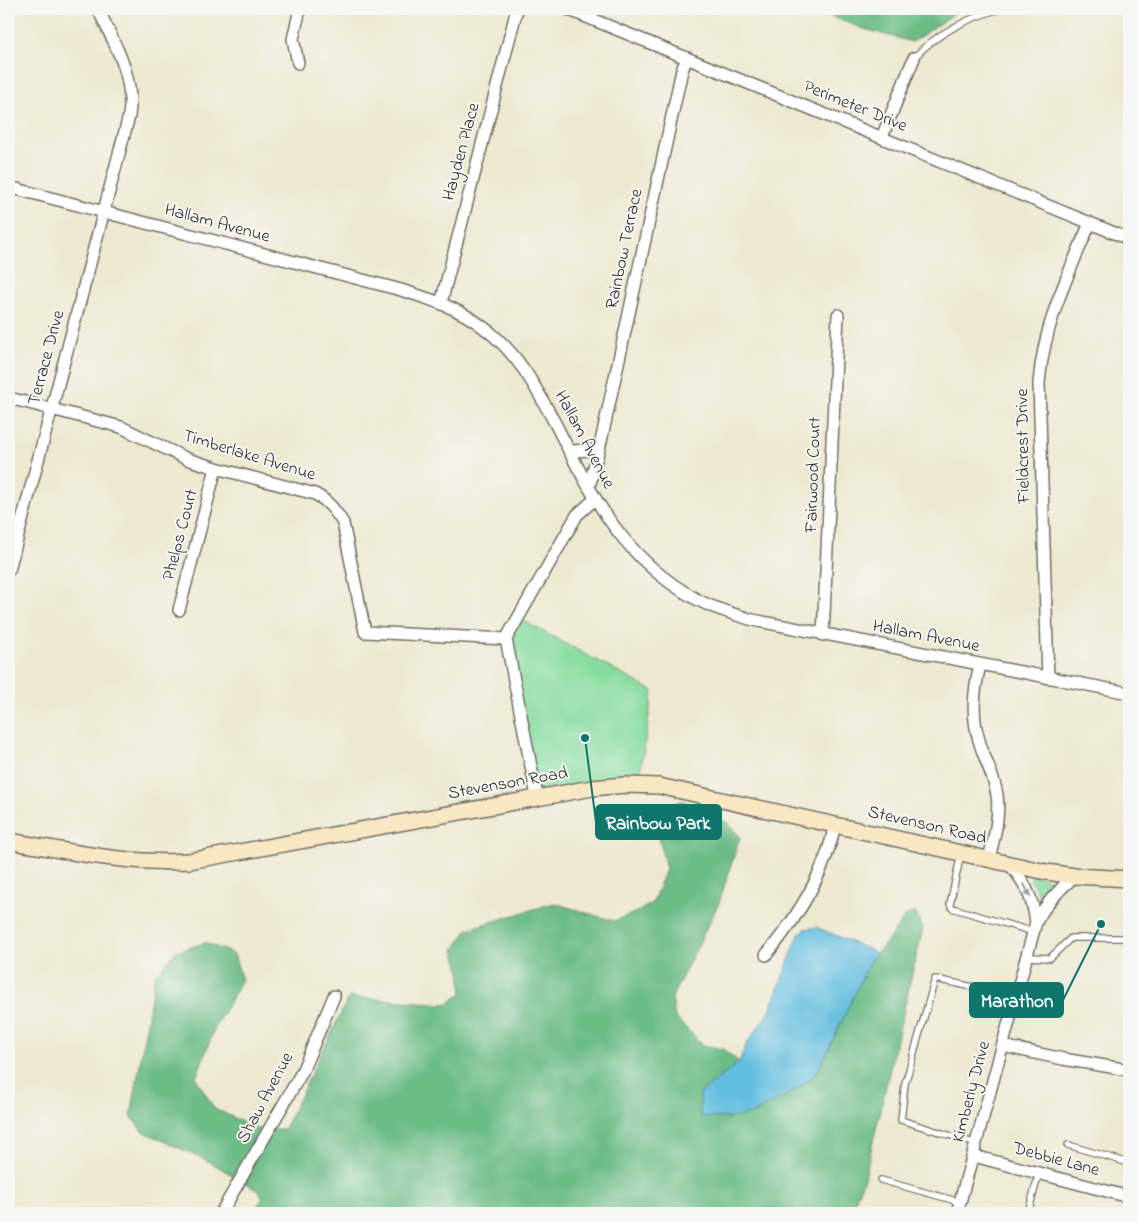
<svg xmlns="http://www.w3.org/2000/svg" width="1138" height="1222" font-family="'Indie Flower',sans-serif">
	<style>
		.green { fill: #86dc9f; stroke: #588465 }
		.forest { fill: #6cbc86; stroke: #4c7458 }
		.water { fill: #62bddf; stroke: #467485 }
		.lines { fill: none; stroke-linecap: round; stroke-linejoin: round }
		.lane-casing { stroke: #6f6d64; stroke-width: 8 }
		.street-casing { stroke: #6f6d64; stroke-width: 14 }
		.secondary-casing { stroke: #6f6d64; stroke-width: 18 }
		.lane { stroke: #fff; stroke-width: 5.5 }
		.street { stroke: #fff; stroke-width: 11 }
		.secondary { stroke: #f9e7c3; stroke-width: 15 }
		.oneway { fill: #a0a0a0 }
		.labels { text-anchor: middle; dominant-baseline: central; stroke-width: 4; stroke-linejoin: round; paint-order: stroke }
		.street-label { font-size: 18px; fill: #2b2b2b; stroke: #f6f6f2 }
		.leader { fill: none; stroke: #0f766e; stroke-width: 2 }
		.callout-dot { fill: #0f766e; stroke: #f6f6f2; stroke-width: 2 }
		.callout { fill: #0f766e; stroke: #0f766e; stroke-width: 2 }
		.callout-label { font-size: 19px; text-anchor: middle; font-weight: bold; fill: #fff }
	</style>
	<rect width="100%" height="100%" fill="#f6f6f2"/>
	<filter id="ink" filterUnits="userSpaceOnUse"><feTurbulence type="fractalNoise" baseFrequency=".02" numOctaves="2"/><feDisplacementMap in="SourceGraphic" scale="10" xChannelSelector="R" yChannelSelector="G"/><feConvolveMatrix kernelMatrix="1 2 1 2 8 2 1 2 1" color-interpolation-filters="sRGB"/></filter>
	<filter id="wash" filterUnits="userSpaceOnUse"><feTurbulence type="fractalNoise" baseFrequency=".0096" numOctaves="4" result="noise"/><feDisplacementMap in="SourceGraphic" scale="20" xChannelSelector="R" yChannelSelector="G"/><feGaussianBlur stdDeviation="1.12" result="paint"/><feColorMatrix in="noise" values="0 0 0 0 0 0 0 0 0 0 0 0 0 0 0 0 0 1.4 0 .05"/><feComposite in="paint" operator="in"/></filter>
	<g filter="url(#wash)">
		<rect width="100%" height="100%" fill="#ede8cf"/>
		<g class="green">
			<polygon points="518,618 653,691 638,785 537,797 506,639"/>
			<polygon points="1033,876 1056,881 1056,882 1040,897 1030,879"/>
		</g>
		<g class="forest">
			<polygon points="812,9 961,9 912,42 864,29"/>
			<polygon points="683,801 728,823 740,837 719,903 672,997 675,1017 703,1045 723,1049 739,1062 700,1094 753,1113 790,1093 814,1076 826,1054 871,959 887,942 905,916 915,912 923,928 865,1176 850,1213 720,1213 707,1211 679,1213 252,1213 263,1198 259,1191 210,1162 142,1131 131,1116 155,975 176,951 206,943 234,954 242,980 215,1027 196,1078 214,1108 256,1129 284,1129 349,997 446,1004 462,994 460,969 454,949 468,929 554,903 614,921 639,911 653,902 666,869 654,817 660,806"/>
		</g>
		<polygon class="water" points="816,927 877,953 871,959 826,1054 814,1076 790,1093 754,1113 730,1118 700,1117 700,1094 739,1062 747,1043 769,1012 799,934 805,929"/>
	</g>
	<g filter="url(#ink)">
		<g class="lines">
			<defs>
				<g id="lane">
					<path d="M914,58C935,34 970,17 1000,9"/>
					<polyline points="961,854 950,904 952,908 1034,932"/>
					<polyline points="1028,957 1050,958 1071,938 1129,938"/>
					<polyline points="977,1144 901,1120 905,1084 935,979 1016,996"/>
					<polyline points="1068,1145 1129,1163"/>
					<polyline points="881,1180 960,1202"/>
					<polyline points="1028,1213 1039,1173"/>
				</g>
				<g id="street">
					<polyline points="567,9 1129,239"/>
					<polyline points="298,63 293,39 300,9"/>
					<polyline points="882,137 914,58"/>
					<path d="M9,187L401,290C430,299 459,308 483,327C519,353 538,391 558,429C594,500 624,559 696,599C714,609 734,614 753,620L1129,693"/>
					<polyline points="441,303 517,9"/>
					<path d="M9,398L121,427L187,459L216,468L315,494C328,501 335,510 343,523L365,632L506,639"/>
					<polyline points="569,451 594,450 598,448"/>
					<polyline points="589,487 602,437 682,70 687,58"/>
					<path d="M9,570L129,116C135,76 114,43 98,9"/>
					<polyline points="179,610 216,468"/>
					<polyline points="823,635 838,315"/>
					<path d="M980,665C974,690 971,715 979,740C984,759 994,775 997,795C1000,816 994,838 989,859"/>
					<path d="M1048,678L1039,383C1044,323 1067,278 1090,223"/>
					<polyline points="537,797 506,639 577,515 595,499"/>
					<path d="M1008,863C1025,880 1033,899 1036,922"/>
					<path d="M766,955C798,917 825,874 835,825"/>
					<polyline points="1003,1046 1063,1059 1129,1070"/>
					<polyline points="974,1156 1129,1197"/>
					<polyline points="221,1213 302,1072 334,996"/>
					<path d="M957,1213L1036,922C1046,903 1058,890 1075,876"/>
				</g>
				<path id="secondary" d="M9,841C69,851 128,865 189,861L592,788L625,785L659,786L1046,872L1075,876L1129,879"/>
			</defs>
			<use href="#lane" class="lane-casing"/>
			<use href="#street" class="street-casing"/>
			<use href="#secondary" class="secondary-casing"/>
			<use href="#lane" class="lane"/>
			<use href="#street" class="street"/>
			<use href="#secondary" class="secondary"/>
		</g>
		<defs><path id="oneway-solid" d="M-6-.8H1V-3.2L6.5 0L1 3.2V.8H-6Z" transform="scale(1.25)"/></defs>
		<use class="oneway" href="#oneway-solid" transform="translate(1027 890) rotate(63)"/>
	</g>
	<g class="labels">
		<g class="street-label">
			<text transform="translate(855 107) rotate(22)">Perimeter Drive</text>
			<text transform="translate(462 152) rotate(-75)">Hayden Place</text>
			<text transform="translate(217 224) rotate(15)">Hallam Avenue</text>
			<text transform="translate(625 249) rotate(-78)">Rainbow Terrace</text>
			<text transform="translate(47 358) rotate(-75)">Terrace Drive</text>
			<text transform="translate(584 440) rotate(62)">Hallam Avenue</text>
			<text transform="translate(1024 446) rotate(-91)">Fieldcrest Drive</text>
			<text transform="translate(249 456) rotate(17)">Timberlake Avenue</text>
			<text transform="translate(814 475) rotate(-88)">Fairwood Court</text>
			<text transform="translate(181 535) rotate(-75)">Phelps Court</text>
			<text transform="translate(926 637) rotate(11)">Hallam Avenue</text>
			<text transform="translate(508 784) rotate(-10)">Stevenson Road</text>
			<text transform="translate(927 826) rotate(13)">Stevenson Road</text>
			<text transform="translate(972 1092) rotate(-75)">Kimberly Drive</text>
			<text transform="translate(266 1098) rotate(-62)">Shaw Avenue</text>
			<text transform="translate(1056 1160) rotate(15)">Debbie Lane</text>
		</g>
	</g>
	<path class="leader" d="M585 738L596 822M1101 924L1063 1000"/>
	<g class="callout-dot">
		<circle cx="585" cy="738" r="5"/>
		<circle cx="1101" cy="924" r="5"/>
	</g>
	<g class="callout">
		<rect x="596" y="805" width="125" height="34" rx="5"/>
		<rect x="970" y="983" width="93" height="34" rx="5"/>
	</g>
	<g class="callout-label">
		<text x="658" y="829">Rainbow Park</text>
		<text x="1017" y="1007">Marathon</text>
	</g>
	<rect width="1138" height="1222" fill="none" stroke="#f6f6f2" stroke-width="30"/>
</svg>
